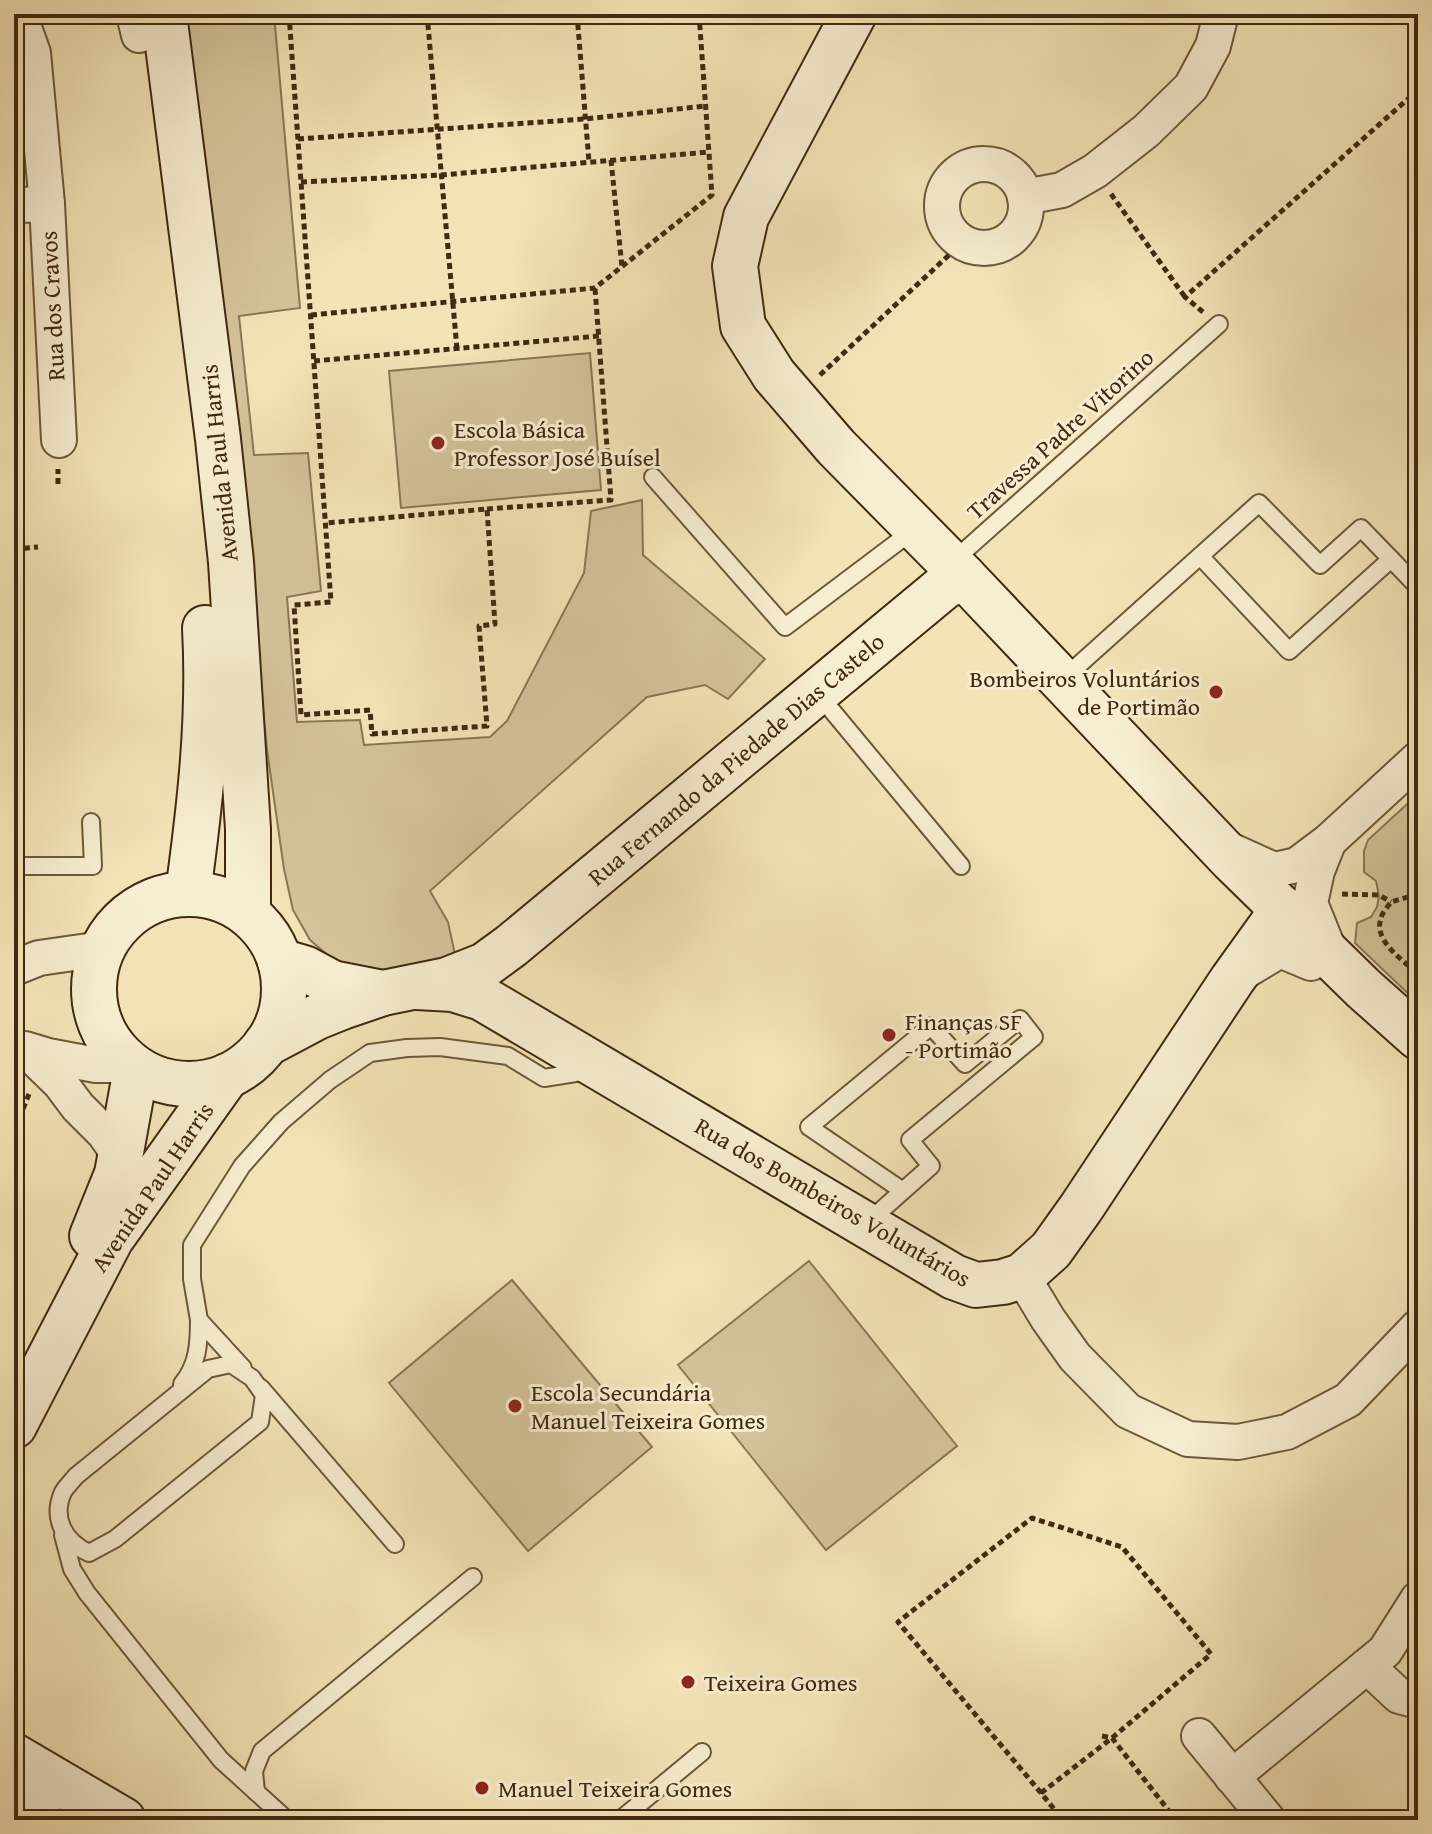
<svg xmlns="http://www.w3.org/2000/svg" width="1432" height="1834" font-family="'Gentium Book Plus',serif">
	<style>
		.green { fill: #d5c49b; stroke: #8b7656; stroke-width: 2 }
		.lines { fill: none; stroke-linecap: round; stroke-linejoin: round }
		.lane-casing { stroke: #6e583a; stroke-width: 20 }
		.street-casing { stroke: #6e583a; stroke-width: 38 }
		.secondary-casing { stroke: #412910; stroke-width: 48 }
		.path { stroke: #412910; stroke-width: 5; stroke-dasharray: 6 4; stroke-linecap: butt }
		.lane { stroke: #f7edd0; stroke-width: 16 }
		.street { stroke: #f7edd0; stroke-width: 34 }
		.secondary { stroke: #f7edd0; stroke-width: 44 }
		.poi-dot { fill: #8f2418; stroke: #f7edd0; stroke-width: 3 }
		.labels { text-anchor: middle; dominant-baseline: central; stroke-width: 6; stroke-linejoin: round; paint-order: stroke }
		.street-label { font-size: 24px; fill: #412910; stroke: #f7edd0 }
		.poi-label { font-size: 24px; fill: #412910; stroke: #f7edd0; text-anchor: start }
	</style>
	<rect width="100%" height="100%" fill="#f3e4b7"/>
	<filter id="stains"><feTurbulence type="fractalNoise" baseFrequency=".0025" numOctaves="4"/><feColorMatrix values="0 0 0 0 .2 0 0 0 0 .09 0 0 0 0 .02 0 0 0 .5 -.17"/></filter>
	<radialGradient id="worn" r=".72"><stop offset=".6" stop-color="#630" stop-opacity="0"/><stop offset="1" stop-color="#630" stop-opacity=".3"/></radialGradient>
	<g class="green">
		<polygon points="184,14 274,14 300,308 239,316 254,455 308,453 321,591 287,597 297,722 360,720 364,745 490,737 507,721 584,573 591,511 642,500 643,555 765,659 728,699 705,685 647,697 430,891 448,922 456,959 375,976 336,962 310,940 293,910 284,869 267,750 247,544"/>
		<polygon points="590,353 601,490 401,508 389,371"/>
		<polygon points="1418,794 1418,1003 1355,943 1357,923 1371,917 1377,907 1379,896 1376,881 1364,872 1364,851 1368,840"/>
		<polygon points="809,1261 957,1446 826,1550 678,1365"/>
		<polygon points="512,1280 652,1447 528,1551 389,1383"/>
	</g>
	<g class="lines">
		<defs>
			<g id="lane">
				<polyline points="653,477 785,627 903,538"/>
				<polyline points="1200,556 1289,651 1391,559"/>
				<polyline points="952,562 1219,324"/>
				<polyline points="1063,679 1259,503 1320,565 1361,528 1418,587"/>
				<polyline points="819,695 961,866"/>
				<polyline points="14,866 93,866 91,822"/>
				<polyline points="868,1222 931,1166 910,1140 1034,1037 1020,1019 965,1064 931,1026 809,1127 903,1191"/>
				<polyline points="199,1320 192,1279 192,1245 242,1166 281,1122 330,1080 370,1053 407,1048 440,1047 508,1056 544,1078 588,1071"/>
				<path d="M231,1364L252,1378L264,1395L260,1422L115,1539L89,1553C65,1542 51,1519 63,1492C66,1487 72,1481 76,1476L208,1369Z"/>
				<path d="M182,1384C198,1365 199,1343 199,1320L243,1368"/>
				<polyline points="261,1388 395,1544"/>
				<polyline points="63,1535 72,1569 87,1593 221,1760 287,1820"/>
				<polyline points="256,1792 254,1771 262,1751 473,1577"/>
				<polyline points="620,1820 702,1752"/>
			</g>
			<g id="street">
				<polyline points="19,14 33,53 47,204"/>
				<polyline points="134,14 139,35"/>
				<circle cx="984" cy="206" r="42"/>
				<polyline points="1025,197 1062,190 1095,171 1146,131 1191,87 1213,46 1221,14"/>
				<polyline points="14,205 47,204 59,440"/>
				<polyline points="1329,841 1317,871 1310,903 1329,950"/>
				<polyline points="1232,851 1274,870 1297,865 1329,841 1418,759"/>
				<polyline points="14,968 39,958 102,949"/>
				<polyline points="1242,973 1280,950 1311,963"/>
				<polyline points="25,1049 48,1056 96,1065 115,1065 126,1060"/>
				<polyline points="26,1050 60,1083 78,1107 104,1133 120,1156"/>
				<polyline points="1022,1276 1048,1319 1075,1357 1128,1411 1188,1439 1238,1442 1287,1432 1348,1400 1418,1327"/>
				<polyline points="1367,1666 1385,1651 1418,1599"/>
				<polyline points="1199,1736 1268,1820"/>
				<polyline points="1232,1777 1367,1666 1399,1696 1418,1701"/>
			</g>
			<g id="secondary">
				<polyline points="164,14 218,439 231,562 248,829 248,914"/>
				<polyline points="854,14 746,217 735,266 743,326 774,375 836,447 964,577 1232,860 1364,989 1418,1037"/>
				<path d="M188,893C200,805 210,718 205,628"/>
				<circle cx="189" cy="989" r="95"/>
				<polyline points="280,961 304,968 332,983 383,993"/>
				<polyline points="417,987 453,989 482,998 954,1277 976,1285 1003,1282 1022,1276 1051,1250 1081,1208 1232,980 1283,909"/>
				<polyline points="266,1044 317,1017 342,1007 383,993 447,980 485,965 511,946 945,586 964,577"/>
				<polyline points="92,1236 117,1174 136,1069"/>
				<polyline points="14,1426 111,1239 227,1076"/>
				<polyline points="14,1756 123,1820"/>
				<polyline points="14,1803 41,1820"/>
			</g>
		</defs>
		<use href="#lane" class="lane-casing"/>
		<use href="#street" class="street-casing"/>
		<use href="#secondary" class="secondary-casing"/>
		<g class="path">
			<path d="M289,14C303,210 317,406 331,602L294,605L301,715L370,710L372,734L487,726L479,626L495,624L487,509L326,523"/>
			<polyline points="427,14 457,349"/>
			<polyline points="577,14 589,162"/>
			<polyline points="298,139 585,119 705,106"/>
			<polyline points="611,160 622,267"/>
			<polyline points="301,182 441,175 709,152"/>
			<polyline points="1111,194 1185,297"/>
			<polyline points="1203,312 1185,297 1418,90"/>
			<polyline points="311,315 595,288 712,195 699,14"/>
			<polyline points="314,361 599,336"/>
			<polyline points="820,375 963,242"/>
			<polyline points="58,484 58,469"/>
			<polyline points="487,509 611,500 595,288"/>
			<polyline points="14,549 38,547"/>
			<polyline points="1342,894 1379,895 1391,902"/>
			<path d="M1418,894L1391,902C1388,906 1382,913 1381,918C1373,941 1403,960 1418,974"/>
			<polyline points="14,1126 17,1124 29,1094"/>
			<polyline points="1102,1736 1112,1738 1176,1820"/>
			<polyline points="1041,1793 1112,1738 1211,1654 1122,1547 1032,1518 898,1622 1041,1793 1063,1820"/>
		</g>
		<use href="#lane" class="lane"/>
		<use href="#street" class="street"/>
		<use href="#secondary" class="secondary"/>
	</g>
	<g class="poi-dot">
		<circle cx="438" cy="443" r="8"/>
		<circle cx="1216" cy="692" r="8"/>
		<circle cx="889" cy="1035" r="8"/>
		<circle cx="515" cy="1406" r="8"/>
		<circle cx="688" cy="1682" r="8"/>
		<circle cx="482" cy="1788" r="8"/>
	</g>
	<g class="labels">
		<g class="street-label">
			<text transform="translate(52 306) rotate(-93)">Rua dos Cravos</text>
			<text transform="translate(1060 434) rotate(-42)">Travessa Padre Vitorino</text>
			<text transform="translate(219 463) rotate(-96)">Avenida Paul Harris</text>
			<text transform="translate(736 759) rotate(-40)">Rua Fernando da Piedade Dias Castelo</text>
			<text transform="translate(152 1187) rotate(-56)">Avenida Paul Harris</text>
			<text transform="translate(833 1202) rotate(30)">Rua dos Bombeiros Voluntários</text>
		</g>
		<g class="poi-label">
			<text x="454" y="429">Escola Básica<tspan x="454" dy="28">Professor José Buísel</tspan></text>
			<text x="1200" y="678" text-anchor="end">Bombeiros Voluntários<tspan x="1200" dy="28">de Portimão</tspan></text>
			<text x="905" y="1021">Finanças SF<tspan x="905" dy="28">- Portimão</tspan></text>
			<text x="531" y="1392">Escola Secundária<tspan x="531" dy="28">Manuel Teixeira Gomes</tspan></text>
			<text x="704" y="1682">Teixeira Gomes</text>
			<text x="498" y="1788">Manuel Teixeira Gomes</text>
		</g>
	</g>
	<rect width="1432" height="1834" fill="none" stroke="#f3e4b7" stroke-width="48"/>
	<rect x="16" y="16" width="1400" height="1802" fill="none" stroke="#412910" stroke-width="4"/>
	<rect x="24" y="24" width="1384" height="1786" fill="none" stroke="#412910" stroke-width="2"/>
	<rect width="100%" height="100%" filter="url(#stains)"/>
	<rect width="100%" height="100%" fill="url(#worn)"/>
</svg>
